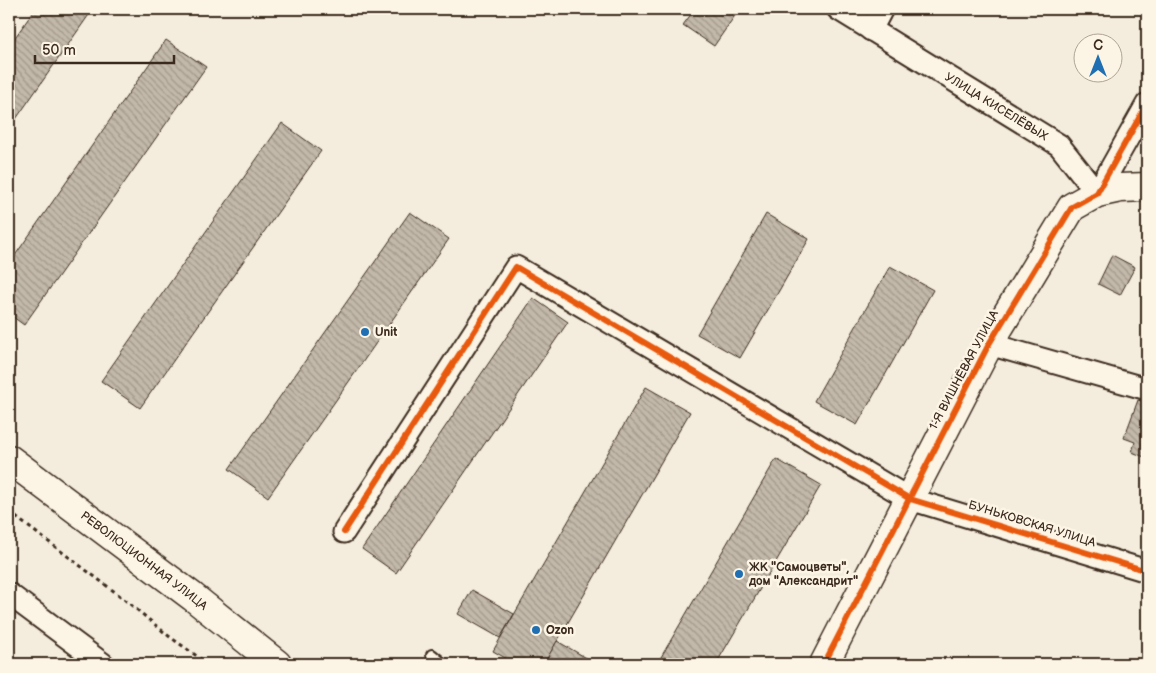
<svg xmlns="http://www.w3.org/2000/svg" width="1156" height="673" font-family="'Balsamiq Sans',sans-serif">
	<style>
		.building { fill: url(#building-back-hatch); stroke: #3b2a1e }
		.lines { fill: none; stroke-linecap: round; stroke-linejoin: round }
		.lane-casing { stroke: #3b2a1e; stroke-width: 14 }
		.street-casing { stroke: #3b2a1e; stroke-width: 25 }
		.secondary-casing { stroke: #3b2a1e; stroke-width: 31 }
		.path { stroke: #3b2a1e; stroke-width: 3; stroke-dasharray: 4 4; stroke-linecap: butt }
		.lane { stroke: #fcf5e5; stroke-width: 10 }
		.street { stroke: #fcf5e5; stroke-width: 21 }
		.secondary { stroke: #fcf5e5; stroke-width: 28 }
		.cycleway-casing { stroke: #fcf5e5; stroke-width: 9 }
		.cycleway { stroke: #e8590c; stroke-width: 6 }
		.poi-dot { fill: #1f6fb2; stroke: #fcf5e5; stroke-width: 2 }
		.labels { text-anchor: middle; dominant-baseline: central; stroke-width: 5; stroke-linejoin: round; paint-order: stroke }
		.street-label { font-size: 12px; fill: #3b2a1e; stroke: #fcf5e5 }
		.poi-label { font-size: 12px; font-weight: bold; fill: #3b2a1e; stroke: #fcf5e5; text-anchor: start }
	</style>
	<defs>
		<pattern id="building-back-hatch" width="6" height="6" patternUnits="userSpaceOnUse" patternTransform="scale(1.25)"><rect width="6" height="6" fill="#c3b9aa"/><path d="M-1 5l2 2M0 0l6 6M5-1l2 2" fill="none" stroke="#a0978a"/></pattern>
	</defs>
	<rect width="100%" height="100%" fill="#f4eddd"/>
	<filter id="ink" filterUnits="userSpaceOnUse"><feTurbulence type="fractalNoise" baseFrequency=".02" numOctaves="2"/><feDisplacementMap in="SourceGraphic" scale="10" xChannelSelector="R" yChannelSelector="G"/><feConvolveMatrix kernelMatrix="1 2 1 2 8 2 1 2 1" color-interpolation-filters="sRGB"/></filter>
	<g filter="url(#ink)">
		<g class="building">
			<polygon points="35,9 93,9 9,129 9,46"/>
			<polygon points="695,9 728,9 736,14 714,46 683,25"/>
			<polygon points="166,40 206,67 24,325 9,314 9,264"/>
			<polygon points="282,123 321,151 140,408 101,381"/>
			<polygon points="410,212 449,239 268,497 229,469"/>
			<polygon points="766,214 809,239 740,358 697,334"/>
			<polygon points="1112,255 1135,267 1120,295 1098,284"/>
			<polygon points="890,266 933,290 857,425 814,401"/>
			<polygon points="533,298 568,322 396,573 362,549"/>
			<polygon points="646,387 690,412 544,664 516,664 493,651"/>
			<polygon points="1138,400 1147,403 1147,458 1132,452 1135,442 1124,438"/>
			<polygon points="776,459 821,485 716,664 657,664"/>
			<polygon points="472,590 514,614 500,638 458,614"/>
			<polygon points="557,641 597,664 544,664"/>
		</g>
		<g class="lines">
			<defs>
				<polyline id="lane" points="432,655 443,664"/>
				<g id="street">
					<path id="s1" d="M838,9L1059,145L1097,193L1147,104"/>
					<polyline points="871,30 882,9"/>
					<polyline points="989,344 1147,389"/>
					<polyline points="344,532 516,267 910,499 1147,571"/>
					<polyline points="9,594 103,664"/>
				</g>
				<g id="secondary">
					<path id="s2" d="M9,459L193,597L277,664"/>
					<polyline points="824,664 989,344 1072,207 1097,193 1120,188 1147,187"/>
				</g>
			</defs>
			<use href="#lane" class="lane-casing"/>
			<use href="#street" class="street-casing"/>
			<use href="#secondary" class="secondary-casing"/>
			<polyline class="path" points="9,512 119,595 170,637 208,664"/>
			<use href="#lane" class="lane"/>
			<use href="#street" class="street"/>
			<use href="#secondary" class="secondary"/>
			<defs>
				<g id="cycleway">
					<polyline points="344,532 516,267 910,499 1147,571"/>
					<polyline points="824,664 989,344 1072,207 1097,193 1147,104"/>
				</g>
			</defs>
			<use href="#cycleway" class="cycleway-casing"/>
			<use href="#cycleway" class="cycleway"/>
		</g>
	</g>
	<g class="poi-dot">
		<circle cx="365" cy="332" r="5"/>
		<circle cx="739" cy="574" r="5"/>
		<circle cx="536" cy="630" r="5"/>
	</g>
	<g class="labels">
		<g class="street-label">
			<text stroke="none"><textPath href="#s1" startOffset="186">УЛИЦА КИСЕЛЁВЫХ</textPath></text>
			<text transform="translate(964 370) rotate(-62)">1-Я ВИШНЁВАЯ УЛИЦА</text>
			<text transform="translate(1032 524) rotate(17)">БУНЬКОВСКАЯ УЛИЦА</text>
			<text stroke="none"><textPath href="#s2" startOffset="169">РЕВОЛЮЦИОННАЯ УЛИЦА</textPath></text>
		</g>
		<g class="poi-label">
			<text x="375" y="332">Unit</text>
			<text x="749" y="567">ЖК "Самоцветы",<tspan x="749" dy="14">дом "Александрит"</tspan></text>
			<text x="546" y="630">Ozon</text>
		</g>
	</g>
	<rect width="1156" height="673" fill="none" stroke="#fcf5e5" stroke-width="30"/>
	<rect x="15" y="15" width="1126" height="643" fill="none" stroke="#3b2a1e" stroke-width="2" filter="url(#ink)"/>
	<g transform="translate(1098 58)"><circle r="24" fill="#fcf5e5" stroke="#afa495"/>
	<path d="M0-4L9 19L0 12L-9 19Z" fill="#1f6fb2"/>
	<text y="-8" font-size="14" font-weight="bold" text-anchor="middle" fill="#3b2a1e">С</text>
	</g>
	<path d="M35 55v8h139v-8" fill="none" stroke="#3b2a1e" stroke-width="2.5"/>
	<text x="42" y="55" font-size="15" fill="#3b2a1e" stroke="#fcf5e5" stroke-width="4" paint-order="stroke">50 m</text>
</svg>
